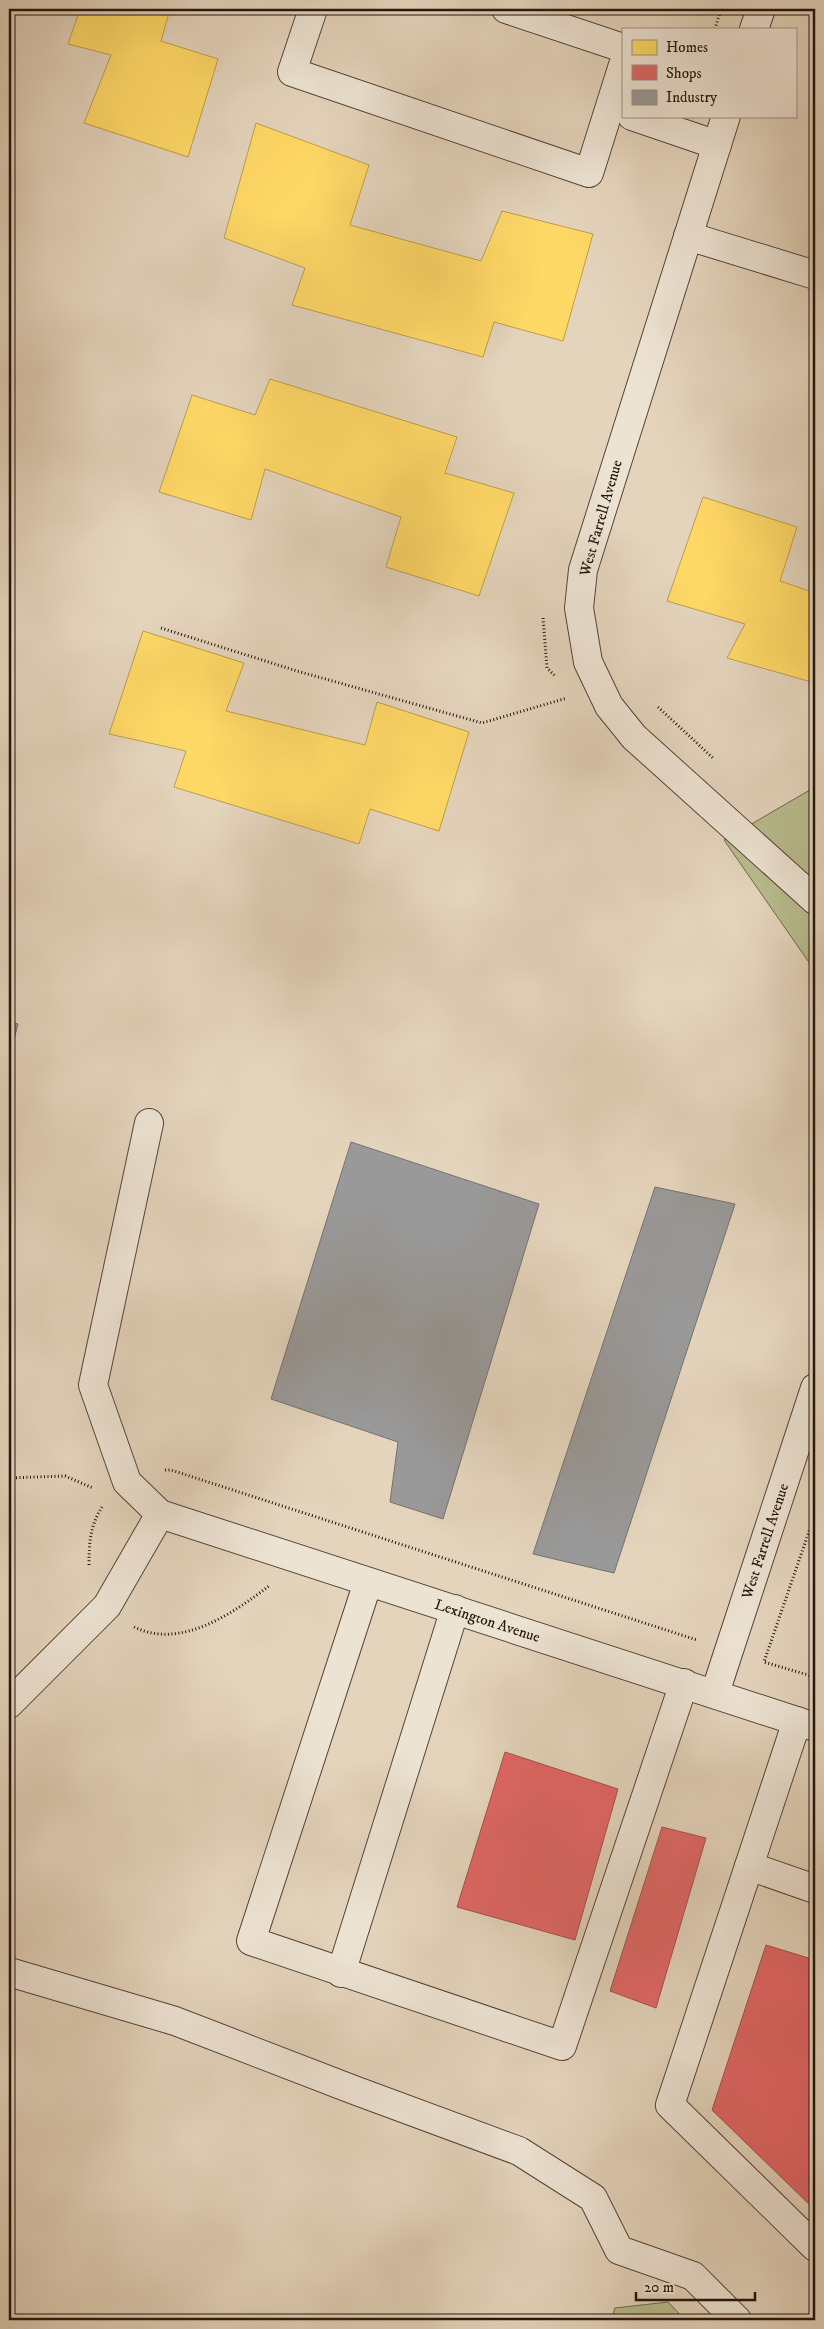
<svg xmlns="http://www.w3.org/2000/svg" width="824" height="2329" font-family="'IM FELL DW Pica',serif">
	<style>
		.green { fill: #b8bc8e; stroke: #6e684d }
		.homes { fill: #ffd966; stroke: #bd9e4b }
		.shops { fill: #e06666; stroke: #a84e4b }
		.industry { fill: #999; stroke: #76716f }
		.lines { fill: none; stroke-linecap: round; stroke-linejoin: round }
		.minor-casing { stroke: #544538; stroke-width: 30 }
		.path { stroke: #24150c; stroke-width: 3; stroke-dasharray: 1 2.5; stroke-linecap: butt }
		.minor { stroke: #ede3d3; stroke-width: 28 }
		.labels { text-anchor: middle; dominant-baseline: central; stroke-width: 5; stroke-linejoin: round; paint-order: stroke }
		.street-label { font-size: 15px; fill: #24150c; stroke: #ede3d3 }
	</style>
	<rect width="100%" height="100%" fill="#e4d4bc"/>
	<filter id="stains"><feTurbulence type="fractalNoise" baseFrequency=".004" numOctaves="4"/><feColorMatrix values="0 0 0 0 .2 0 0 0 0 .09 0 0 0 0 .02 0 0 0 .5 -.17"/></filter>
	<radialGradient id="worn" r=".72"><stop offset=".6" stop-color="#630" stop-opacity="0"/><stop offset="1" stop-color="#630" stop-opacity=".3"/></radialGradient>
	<g class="green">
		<polygon points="815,787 815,971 724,840"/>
		<polygon points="668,2302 685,2320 611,2320 615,2308"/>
	</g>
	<g class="homes">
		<polygon points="80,9 170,9 161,41 218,59 188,157 84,123 111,55 68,44"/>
		<polygon points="256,123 369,165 350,225 481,261 502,211 593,234 563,341 494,322 483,357 292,305 305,268 224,238"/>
		<polygon points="270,379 457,437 445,473 514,493 479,596 386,567 401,517 265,469 251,520 159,492 192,395 255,415"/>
		<polygon points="703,497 797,527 780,581 815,593 815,683 727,658 745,624 667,601"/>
		<polygon points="143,631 244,663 226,711 365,745 377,702 469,732 439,831 370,809 359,844 174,787 186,751 109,734"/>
	</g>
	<g class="shops">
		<polygon points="505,1752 618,1789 575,1940 457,1907"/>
		<polygon points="662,1827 706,1838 656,2008 610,1991"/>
		<polygon points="766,1945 815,1960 815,2210 712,2110"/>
	</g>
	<g class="industry">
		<polygon points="9,1021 18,1024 9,1059"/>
		<polygon points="351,1142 539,1204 443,1519 390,1502 398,1442 271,1399"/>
		<polygon points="655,1187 735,1204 614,1573 533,1554"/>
	</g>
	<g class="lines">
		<defs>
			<g id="minor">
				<polyline points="313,9 292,72 589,173 623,65"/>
				<polyline points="506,9 623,48"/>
				<polyline points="754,29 761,9"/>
				<polyline points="632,116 717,145"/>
				<polyline points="726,116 583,570 579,608 588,662 609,706 634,737 815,900"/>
				<polyline points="688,236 815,275"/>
				<path id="s1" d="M149,1123L93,1385L127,1482L160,1514L815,1727"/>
				<polyline points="368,1582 251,1941 562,2046 684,1683"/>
				<path id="s2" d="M715,1693L815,1388"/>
				<polyline points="9,1704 107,1606 160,1514"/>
				<polyline points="797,1721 670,2105 815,2247"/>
				<polyline points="749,1866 815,1889"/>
				<polyline points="9,1972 175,2021 354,2090 519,2151 593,2198 619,2250 693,2276 737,2320"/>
				<polyline points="341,1973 455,1609"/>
			</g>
		</defs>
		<use href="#minor" class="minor-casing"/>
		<g class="path">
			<polyline points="715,29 721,9"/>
			<polyline points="543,618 547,668 555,676"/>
			<polyline points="161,628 297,671 482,723 567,698"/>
			<polyline points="658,707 714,759"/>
			<polyline points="165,1470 171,1470 697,1640"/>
			<polyline points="9,1478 65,1476 93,1488"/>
			<polyline points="815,1514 764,1662 815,1677"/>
			<path d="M89,1565C89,1543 90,1526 102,1507"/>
			<path d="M134,1627C181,1650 233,1613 269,1586"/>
		</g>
		<use href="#minor" class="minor"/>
	</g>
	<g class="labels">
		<g class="street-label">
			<text transform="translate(601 518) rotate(-74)">West Farrell Avenue</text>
			<text stroke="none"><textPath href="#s2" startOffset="160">West Farrell Avenue</textPath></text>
			<text stroke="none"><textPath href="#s1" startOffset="761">Lexington Avenue</textPath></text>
		</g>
	</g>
	<rect width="824" height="2329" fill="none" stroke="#e4d4bc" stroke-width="30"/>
	<rect x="10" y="10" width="804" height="2309" fill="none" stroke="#24150c" stroke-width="2.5"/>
	<rect x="15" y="15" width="794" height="2299" fill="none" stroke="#24150c"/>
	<rect x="622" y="28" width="175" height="90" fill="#ede3d3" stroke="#9d9183"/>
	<rect x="632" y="40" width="25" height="15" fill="#ffd966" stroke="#9d9183"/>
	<text x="666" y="52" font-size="15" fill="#24150c">Homes</text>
	<rect x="632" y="65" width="25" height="15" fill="#e06666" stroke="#9d9183"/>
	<text x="666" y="78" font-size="15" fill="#24150c">Shops</text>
	<rect x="632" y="90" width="25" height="15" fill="#999999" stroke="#9d9183"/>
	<text x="666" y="102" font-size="15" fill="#24150c">Industry</text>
	<path d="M636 2292v8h119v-8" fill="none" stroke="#24150c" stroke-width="2.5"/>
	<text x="644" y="2292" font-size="15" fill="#24150c" stroke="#ede3d3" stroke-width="4" paint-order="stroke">20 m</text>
	<rect width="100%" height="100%" filter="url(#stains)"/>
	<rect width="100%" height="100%" fill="url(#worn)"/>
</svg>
